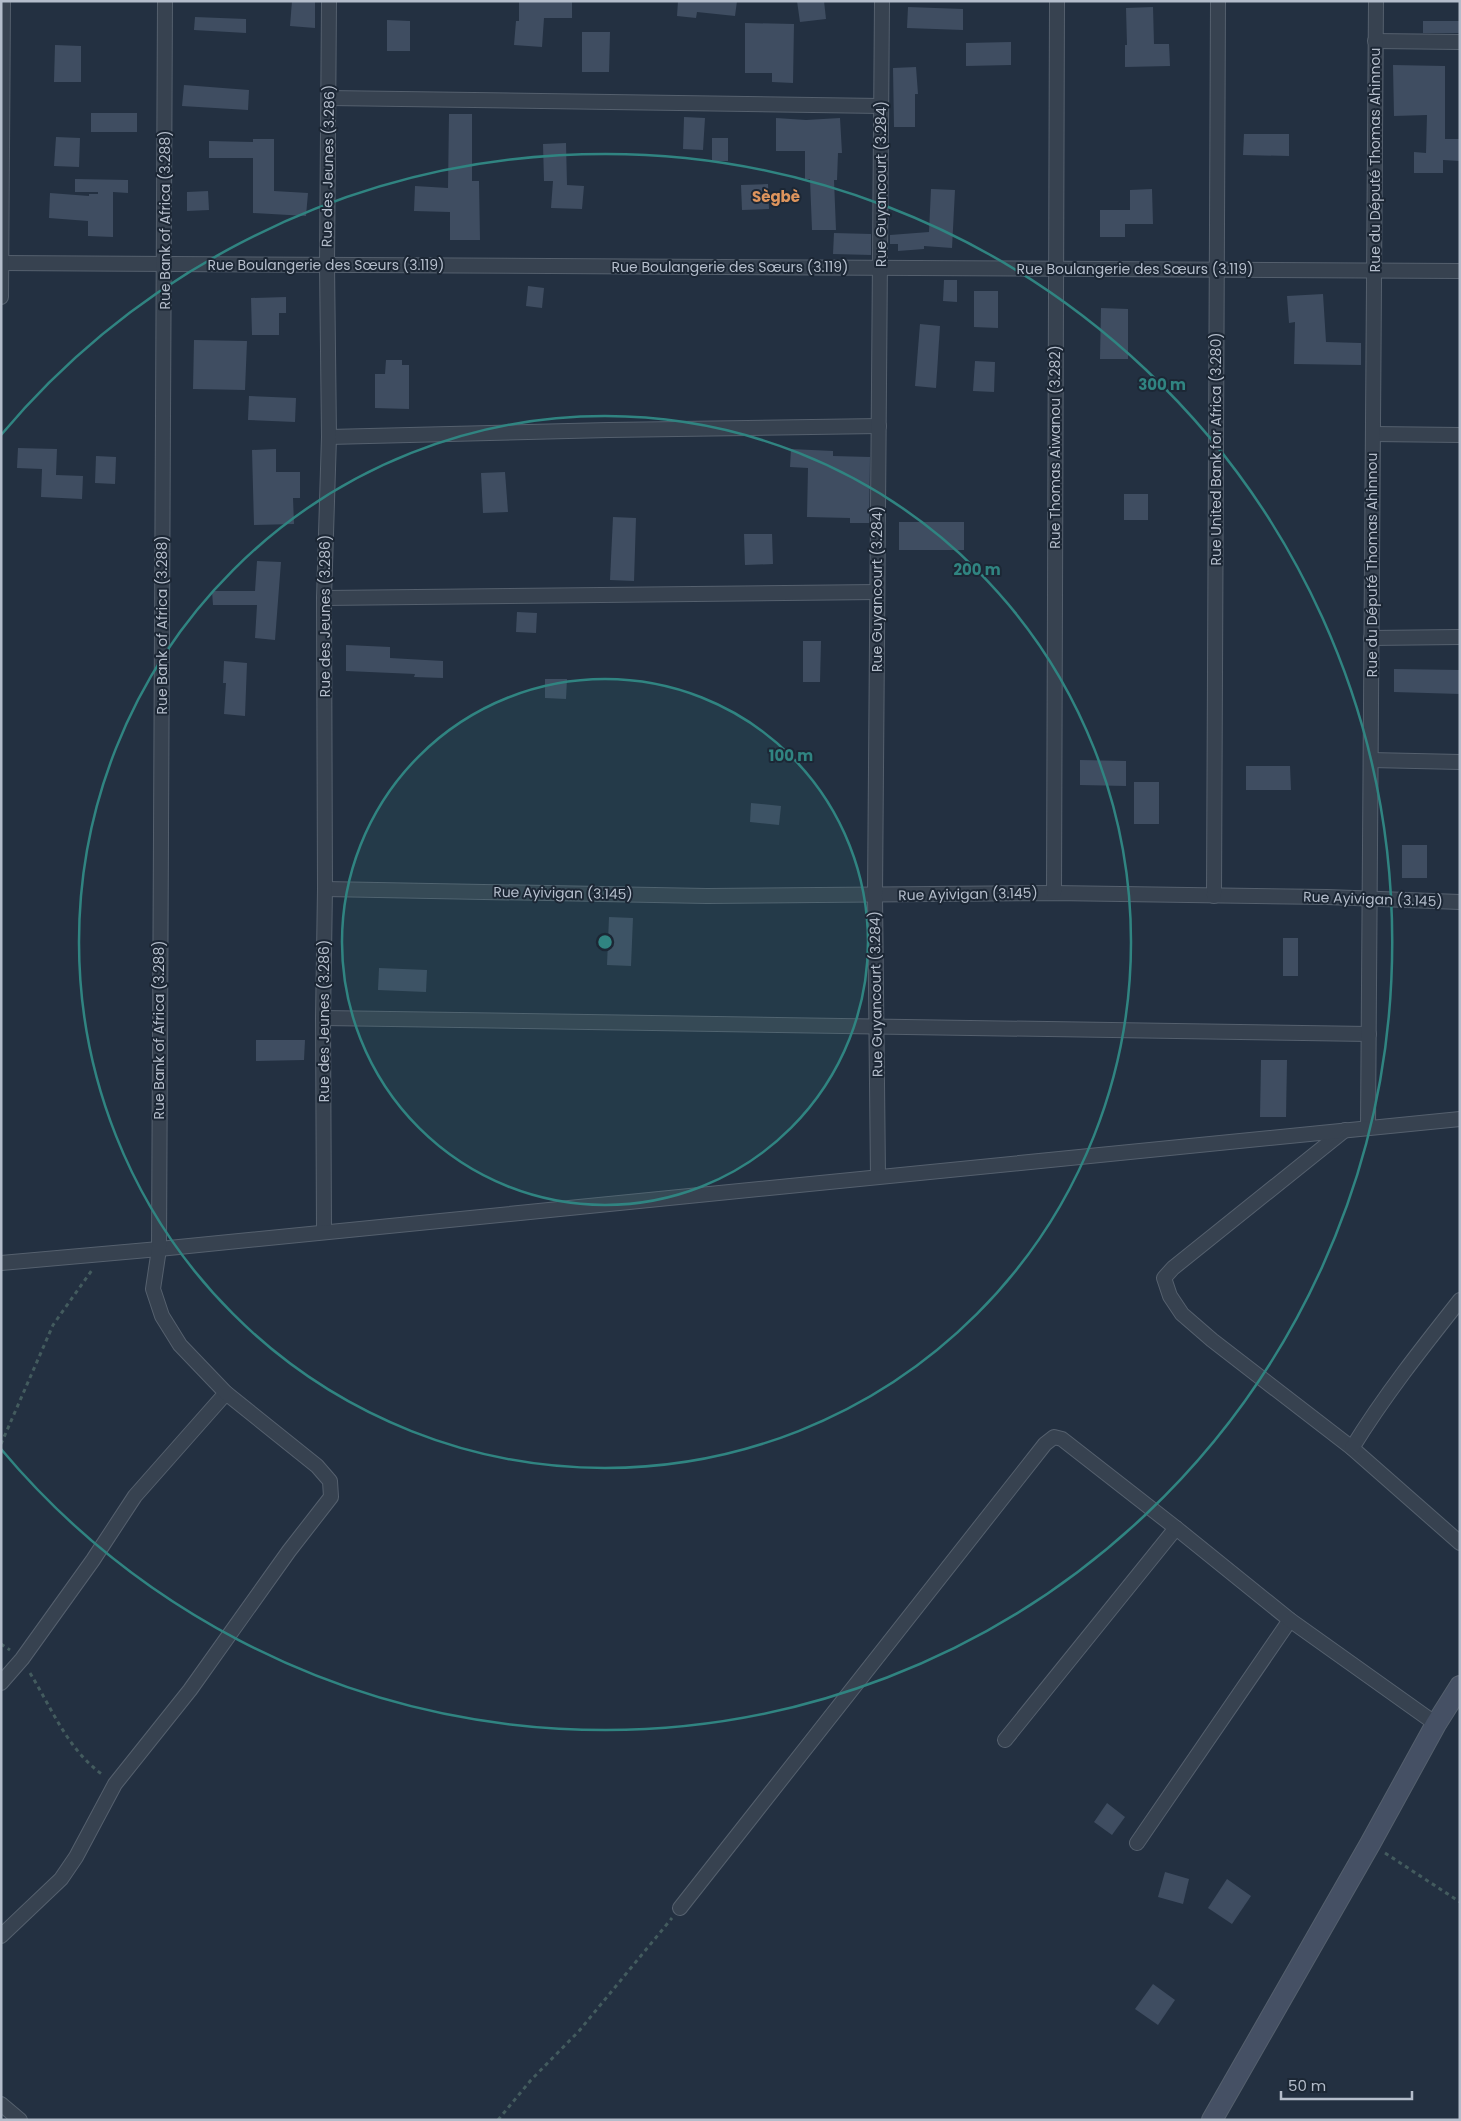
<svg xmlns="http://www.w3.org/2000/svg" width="1461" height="2121" font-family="Poppins,sans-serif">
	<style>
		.building { fill: #3f4d61 }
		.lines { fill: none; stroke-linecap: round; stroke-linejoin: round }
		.street-casing { stroke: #55606e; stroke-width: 16 }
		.secondary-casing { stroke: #55606e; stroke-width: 22 }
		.path { stroke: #435b5e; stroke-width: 3; stroke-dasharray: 4 4; stroke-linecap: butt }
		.street { stroke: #374250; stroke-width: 14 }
		.secondary { stroke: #455064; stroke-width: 20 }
		.ring { fill: none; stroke: #308481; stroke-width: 2.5 }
		.labels { text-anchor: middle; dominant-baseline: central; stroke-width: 4; stroke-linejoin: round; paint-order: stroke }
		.street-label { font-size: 14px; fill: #b4bdcb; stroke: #1c2735 }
		.neighbourhood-label { font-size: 15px; font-weight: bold; fill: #dd945d; stroke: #1c2735 }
		.centre { fill: #308481; stroke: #1c2735; stroke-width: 2.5 }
		.ring-label { font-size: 15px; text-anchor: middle; font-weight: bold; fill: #308481; stroke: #1c2735; stroke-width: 4; stroke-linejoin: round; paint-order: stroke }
	</style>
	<rect width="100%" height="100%" fill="#233041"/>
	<g class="building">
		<polygon points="292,1 315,1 315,28 290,26"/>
		<polygon points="519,1 572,1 572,18 544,18 542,47 514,45 516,21 519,21"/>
		<polygon points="678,1 737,1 735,16 697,12 696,18 677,16"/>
		<polygon points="797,1 824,1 826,19 800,22"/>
		<polygon points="908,7 963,9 963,30 907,28"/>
		<polygon points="1153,7 1154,44 1169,44 1170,66 1125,67 1125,45 1127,45 1126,8"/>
		<polygon points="195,17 246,19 246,33 194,30"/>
		<polygon points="387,20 410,21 410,51 387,51"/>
		<rect x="1423" y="21" width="37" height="12"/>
		<polygon points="745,23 794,24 793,83 772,82 772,73 745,73"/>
		<polygon points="582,32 610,32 609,72 582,72"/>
		<polygon points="1011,42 1011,65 966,66 966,43"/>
		<polygon points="55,45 81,46 81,82 54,82"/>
		<polygon points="1393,65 1445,66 1445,139 1460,139 1460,161 1443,160 1443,173 1414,173 1414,152 1426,153 1427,115 1394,116"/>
		<polygon points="916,67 918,94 915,94 915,127 894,127 893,68"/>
		<polygon points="184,85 249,90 248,110 182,106"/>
		<rect x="91" y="113" width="46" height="19"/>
		<polygon points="449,114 472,114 472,181 479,181 480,240 450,240 450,212 414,211 415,186 448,188"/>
		<polygon points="684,117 705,118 703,150 683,149"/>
		<polygon points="776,118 806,120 840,118 842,153 838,153 837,180 834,180 836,230 812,230 810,179 805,179 805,151 776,151"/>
		<polygon points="1244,134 1289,134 1289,156 1243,155"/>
		<polygon points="56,137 80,138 79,167 54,166"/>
		<rect x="712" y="138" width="16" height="23"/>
		<polygon points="253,139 274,139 274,191 308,193 306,216 253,213 253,158 209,158 209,141 253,142"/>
		<polygon points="566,143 567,185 584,186 582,209 551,208 553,181 544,181 543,144"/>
		<polygon points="75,179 128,180 128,193 113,192 113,237 88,236 88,221 49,218 50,193 89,196 89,194 98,194 98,192 75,192"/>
		<polygon points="768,184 769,209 742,210 741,185"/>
		<polygon points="931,189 955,190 952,248 924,246 924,249 898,251 898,244 890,244 890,235 929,232"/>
		<polygon points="1152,189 1153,224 1125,224 1125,237 1100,237 1100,210 1130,210 1130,190"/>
		<polygon points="208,191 209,210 187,211 187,192"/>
		<polygon points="834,233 871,234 871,255 833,254"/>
		<polygon points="944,280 957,280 957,302 943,301"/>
		<polygon points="528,286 544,288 542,308 526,306"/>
		<polygon points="974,291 998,291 998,328 974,327"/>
		<polygon points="1323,294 1326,342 1361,343 1361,365 1294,364 1295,322 1289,323 1287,296"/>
		<polygon points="286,297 286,313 279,313 279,335 252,335 251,298"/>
		<polygon points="1101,308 1128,309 1128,359 1100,359"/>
		<polygon points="920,324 940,326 936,388 915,386"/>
		<polygon points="194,340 247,341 245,390 193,389"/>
		<polygon points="386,360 402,360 402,365 409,365 409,409 375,408 375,374 385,374"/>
		<polygon points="975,361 995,362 994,392 973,391"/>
		<polygon points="249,396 296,398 295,422 248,420"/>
		<polygon points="18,448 57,449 56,475 83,476 82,499 41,497 42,469 17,468"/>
		<polygon points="276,449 276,472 300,472 300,498 293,498 294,524 254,525 252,450"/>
		<polygon points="791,449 833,451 833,456 870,457 869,523 850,523 850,518 807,517 808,468 790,467"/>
		<polygon points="96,456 116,457 115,484 95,483"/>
		<polygon points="505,472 508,512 483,513 481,473"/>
		<rect x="1124" y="494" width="24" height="26"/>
		<polygon points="613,517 636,518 634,581 610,580"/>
		<rect x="899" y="522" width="65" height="28"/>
		<polygon points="744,534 772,534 773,564 745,565"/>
		<polygon points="257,561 281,562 275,640 255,638 257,605 213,605 212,591 255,591"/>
		<polygon points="517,612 537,613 536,633 516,632"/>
		<polygon points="803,641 821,641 820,682 803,682"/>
		<polygon points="346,645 390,647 390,658 443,661 443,678 414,677 415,674 346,671"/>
		<polygon points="224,661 247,663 245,716 224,714 226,683 223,683"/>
		<polygon points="1394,669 1460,670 1460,694 1394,692"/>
		<polygon points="545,679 567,679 566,699 545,698"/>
		<polygon points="1080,760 1126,761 1126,786 1080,785"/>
		<polygon points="1246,766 1290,766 1291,790 1246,790"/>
		<rect x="1134" y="782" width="25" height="42"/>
		<polygon points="751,803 781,806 779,825 750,822"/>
		<rect x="1402" y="845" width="25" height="33"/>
		<polygon points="609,917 633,918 631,966 607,965"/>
		<rect x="1283" y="938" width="15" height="38"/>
		<polygon points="379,968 427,970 426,992 378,990"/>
		<polygon points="256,1040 305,1040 304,1060 256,1061"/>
		<polygon points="1261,1060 1287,1060 1286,1117 1260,1117"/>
		<polygon points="1107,1803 1125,1817 1112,1835 1094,1822"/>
		<polygon points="1165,1872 1189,1879 1183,1904 1158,1897"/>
		<polygon points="1227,1879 1251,1896 1232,1924 1208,1908"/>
		<polygon points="1153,1984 1175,2000 1158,2025 1135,2009"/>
	</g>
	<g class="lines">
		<defs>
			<g id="street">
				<polyline points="1375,41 1460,42"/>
				<polyline points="329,98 881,106"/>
				<polyline points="1,263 1460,271"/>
				<polyline points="1,297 3,1"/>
				<polyline points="1373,434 1460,435"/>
				<polyline points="329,437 609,430 879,426"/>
				<polyline points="324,598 877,592"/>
				<polyline points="1371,638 1460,637"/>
				<polyline points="1371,760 1460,762"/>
				<polyline points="325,889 707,896 1054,893 1327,897 1460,902"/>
				<polyline points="1054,893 1057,1"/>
				<polyline points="1214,896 1218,1"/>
				<polyline points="323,1018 1369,1034"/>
				<polyline points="1368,1128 1376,1"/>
				<polyline points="1345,1130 1173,1268 1164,1278 1170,1296 1182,1314 1212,1340 1352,1448 1460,1543"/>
				<polyline points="878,1176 875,896 882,1"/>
				<polyline points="324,1231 323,1018 325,889 324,598 329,437 327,265 329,1"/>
				<polyline points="1,1263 159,1249 1460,1119"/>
				<path d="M1352,1448C1384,1396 1422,1348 1460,1300"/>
				<polyline points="1,1683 22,1659 93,1560 135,1496 226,1393"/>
				<polyline points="1005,1740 1176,1528"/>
				<polyline points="1137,1843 1290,1620"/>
				<polyline points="680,1908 1045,1444 1054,1437 1062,1439 1176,1528 1290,1620 1436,1724"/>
				<path d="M1,1936L61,1879L76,1857L115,1784L190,1690L289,1551L331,1497L330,1481L317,1466L226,1393L180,1345L162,1316L153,1289L159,1249C159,833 165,417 165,1"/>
				<polyline points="1,2104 20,2120"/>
			</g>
			<polyline id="secondary" points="1212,2120 1370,1844 1436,1724 1460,1686"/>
		</defs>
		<use href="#street" class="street-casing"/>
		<use href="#secondary" class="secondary-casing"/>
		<g class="path">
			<polyline points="1,1444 53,1325 92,1270"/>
			<polyline points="1,1644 10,1650"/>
			<path d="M30,1673C52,1709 68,1750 103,1775"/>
			<polyline points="1385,1853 1460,1902"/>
			<polyline points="498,2120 531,2080 579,2031 672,1918"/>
		</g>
		<use href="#street" class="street"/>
		<use href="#secondary" class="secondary"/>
	</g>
	<circle cx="605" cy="942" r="263" fill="#308481" fill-opacity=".12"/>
	<g class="ring">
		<circle cx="605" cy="942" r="263"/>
		<circle cx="605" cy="942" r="526"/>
		<path d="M1 435A788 788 0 1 1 1 1449"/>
	</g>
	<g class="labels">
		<g class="street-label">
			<text transform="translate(1375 160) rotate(-90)">Rue du Député Thomas Ahinnou</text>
			<text transform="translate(328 166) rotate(-89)">Rue des Jeunes (3.286)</text>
			<text transform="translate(881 184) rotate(-90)">Rue Guyancourt (3.284)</text>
			<text transform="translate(165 220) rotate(-90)">Rue Bank of Africa (3.288)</text>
			<text x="326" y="265">Rue Boulangerie des Sœurs (3.119)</text>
			<text x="730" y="267">Rue Boulangerie des Sœurs (3.119)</text>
			<text x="1135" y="269">Rue Boulangerie des Sœurs (3.119)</text>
			<text transform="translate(1055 447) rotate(-90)">Rue Thomas Aiwanou (3.282)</text>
			<text transform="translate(1216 449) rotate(-90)">Rue United Bank for Africa (3.280)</text>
			<text transform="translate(1372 565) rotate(-90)">Rue du Député Thomas Ahinnou</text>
			<text transform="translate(877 589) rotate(-90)">Rue Guyancourt (3.284)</text>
			<text transform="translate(325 616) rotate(-90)">Rue des Jeunes (3.286)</text>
			<text transform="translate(162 625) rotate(-90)">Rue Bank of Africa (3.288)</text>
			<text transform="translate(563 893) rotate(1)">Rue Ayivigan (3.145)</text>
			<text transform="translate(968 894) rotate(-1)">Rue Ayivigan (3.145)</text>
			<text transform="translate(1373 899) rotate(2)">Rue Ayivigan (3.145)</text>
			<text transform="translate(876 994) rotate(-91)">Rue Guyancourt (3.284)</text>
			<text transform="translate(324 1021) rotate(-90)">Rue des Jeunes (3.286)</text>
			<text transform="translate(159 1030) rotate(-90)">Rue Bank of Africa (3.288)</text>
		</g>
		<g class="neighbourhood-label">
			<text x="776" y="196">Sègbè</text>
		</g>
	</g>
	<circle cx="605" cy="942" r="8" class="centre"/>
	<g class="ring-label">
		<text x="1162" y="390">300 m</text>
		<text x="977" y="575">200 m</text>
		<text x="791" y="761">100 m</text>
	</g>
	<rect width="1461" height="2121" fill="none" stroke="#b4bdcb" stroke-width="5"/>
	<path d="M1281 2091v8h131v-8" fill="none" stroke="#b4bdcb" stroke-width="2.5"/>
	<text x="1288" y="2091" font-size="15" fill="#b4bdcb" stroke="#1c2735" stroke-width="4" paint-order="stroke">50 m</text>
</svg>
